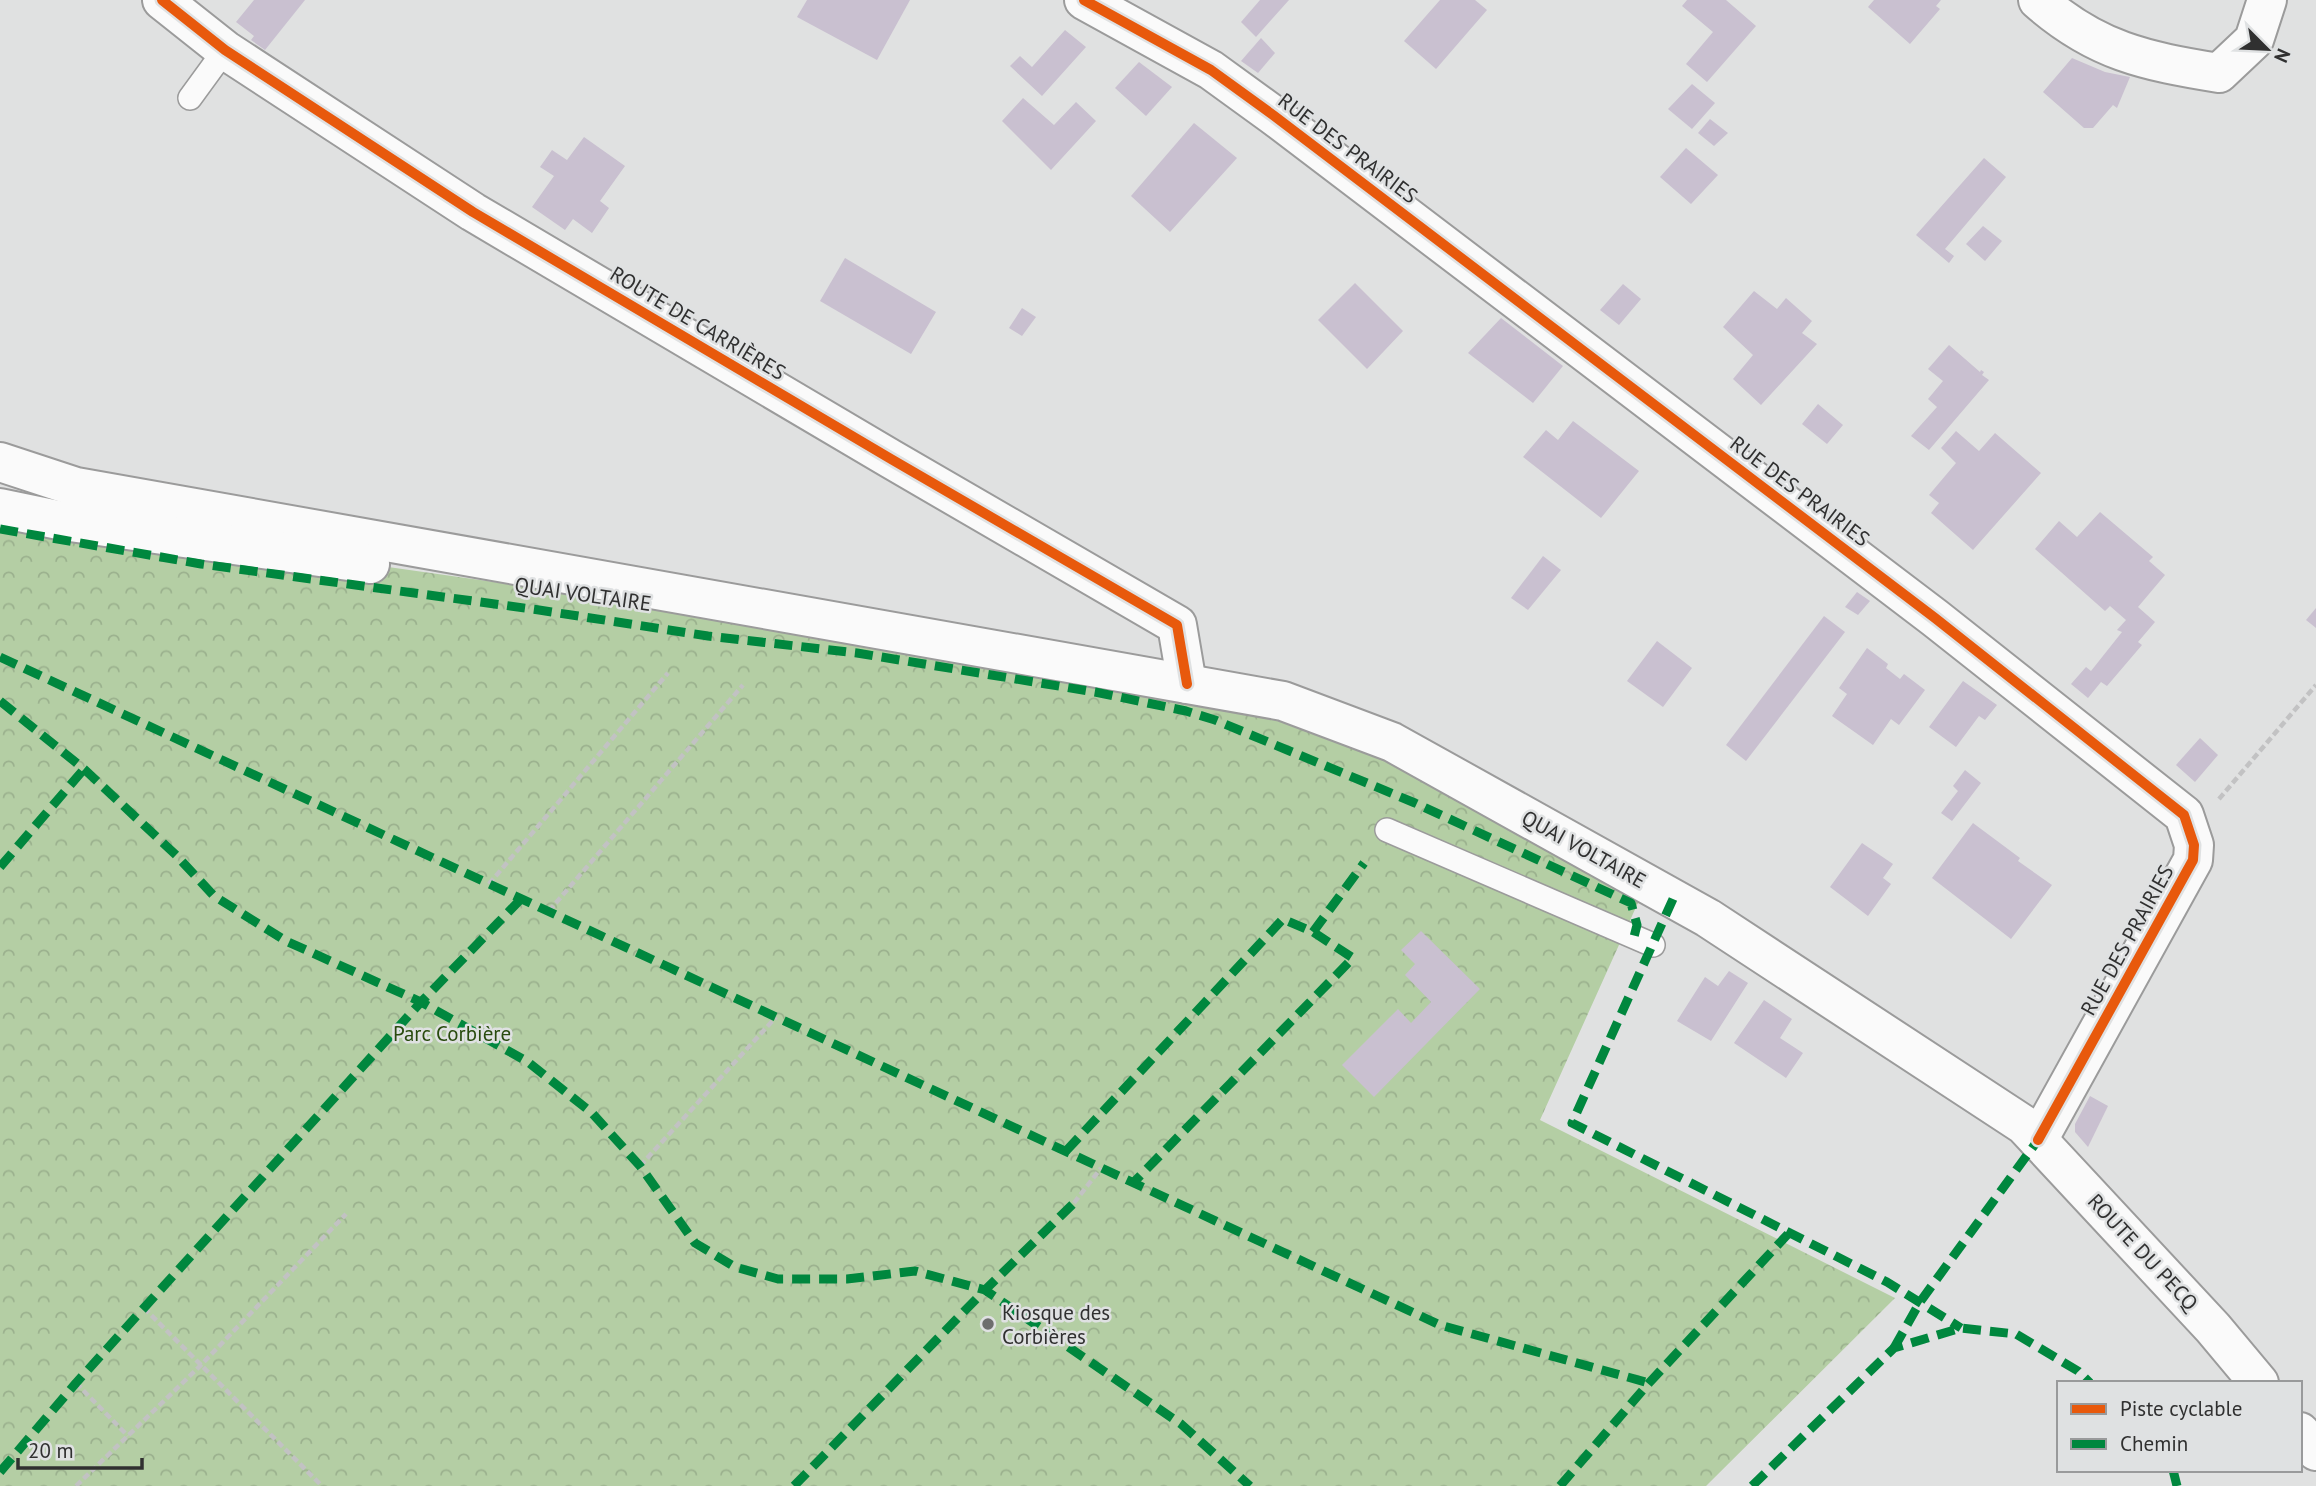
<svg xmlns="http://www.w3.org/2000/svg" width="2316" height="1486" font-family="'PT Sans',sans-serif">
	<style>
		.forest { fill: url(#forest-crowns) }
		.building { fill: #c9c0d0 }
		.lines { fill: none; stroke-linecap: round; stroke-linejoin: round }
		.service-casing { stroke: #9b9b9b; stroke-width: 26 }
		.minor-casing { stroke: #9b9b9b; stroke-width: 42 }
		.secondary-casing { stroke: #9b9b9b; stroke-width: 42 }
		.path { stroke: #c2c2c3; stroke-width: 4.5; stroke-dasharray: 7 3.5; stroke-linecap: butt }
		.service { stroke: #fafafa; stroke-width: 23 }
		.minor { stroke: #fafafa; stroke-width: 38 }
		.secondary { stroke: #fafafa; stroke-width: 38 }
		.quiet { stroke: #00873e; stroke-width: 9; stroke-dasharray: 18 9; stroke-linecap: butt }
		.cycleway-casing { stroke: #dfe1e2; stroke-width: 15 }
		.cycleway { stroke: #e8590c; stroke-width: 10 }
		.poi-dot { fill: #6e6e6e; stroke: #dfe1e2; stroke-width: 2.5 }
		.labels { text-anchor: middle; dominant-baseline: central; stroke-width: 5; stroke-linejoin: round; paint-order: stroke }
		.street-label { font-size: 21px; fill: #303030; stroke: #dfe1e2 }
		.park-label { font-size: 21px; fill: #294b0e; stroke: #dfe1e2 }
		.poi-label { font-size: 21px; fill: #303030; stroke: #dfe1e2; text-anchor: start }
	</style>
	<defs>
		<pattern id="forest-crowns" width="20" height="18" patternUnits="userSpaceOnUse" patternTransform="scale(1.75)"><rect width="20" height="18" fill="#b4cea4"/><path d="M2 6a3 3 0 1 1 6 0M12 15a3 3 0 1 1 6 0" fill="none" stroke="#9bb18e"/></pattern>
	</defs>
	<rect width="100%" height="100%" fill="#e0e1e1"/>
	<polygon class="forest" points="0,508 63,521 1103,668 1283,701 1646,885 1540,1120 1895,1298 1706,1486 0,1486"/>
	<g class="building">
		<polygon points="254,0 305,0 265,50 251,40 254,36 236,22"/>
		<polygon points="807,0 910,0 877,60 797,17"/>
		<polygon points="1260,0 1289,0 1256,37 1241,22"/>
		<polygon points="1440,0 1475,0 1487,10 1436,69 1404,41"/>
		<polygon points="1687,0 1726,0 1756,26 1707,82 1686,64 1713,32 1682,6"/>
		<polygon points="1874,0 1941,0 1936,6 1940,9 1910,44 1868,7"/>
		<polygon points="1065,30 1086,47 1042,96 1010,66 1020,56 1032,67"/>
		<polygon points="1261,38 1275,53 1258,73 1241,61"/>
		<polygon points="2072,58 2105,72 2130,77 2117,108 2113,105 2093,128 2084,128 2043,92"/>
		<polygon points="1139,62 1172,87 1146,116 1115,88"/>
		<polygon points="1692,84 1715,103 1692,129 1668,109"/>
		<polygon points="1023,98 1054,125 1076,102 1096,121 1051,170 1002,121"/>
		<polygon points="1710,119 1728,133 1714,146 1698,133"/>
		<polygon points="1194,123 1237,158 1170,232 1131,196"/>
		<polygon points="584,137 625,166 600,201 609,208 592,233 573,219 565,230 532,207 554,176 540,167 552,150 567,160"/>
		<polygon points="1686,148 1718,175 1691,204 1660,177"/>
		<polygon points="1984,158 2006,177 1945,249 1954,256 1949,263 1916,235"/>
		<polygon points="1983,226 2002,241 1985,261 1966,244"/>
		<polygon points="845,258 936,312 911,354 820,301"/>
		<polygon points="1355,283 1403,331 1367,369 1318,320"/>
		<polygon points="1623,284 1641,299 1619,325 1600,310"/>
		<polygon points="1754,291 1777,309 1786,298 1812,321 1802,333 1817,344 1761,405 1733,379 1753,355 1723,327"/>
		<polygon points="1022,308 1036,317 1022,336 1009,328"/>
		<polygon points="1501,318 1563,366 1533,403 1468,353"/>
		<polygon points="1949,345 1980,372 1981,370 1984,372 1982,375 1989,380 1929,450 1911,436 1937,407 1928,399 1943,381 1928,369"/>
		<polygon points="1818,404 1843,425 1827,444 1802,424"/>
		<polygon points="1573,421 1639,471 1601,518 1523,457 1546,430 1558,440"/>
		<polygon points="1956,431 1979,451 1995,433 2041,473 1973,550 1931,513 1939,503 1929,495 1956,463 1941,448"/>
		<polygon points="2100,512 2153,557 2149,561 2165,575 2138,607 2155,622 2138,642 2142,645 2107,686 2101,682 2088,698 2071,684 2086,667 2091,671 2122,632 2117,630 2126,620 2110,606 2105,611 2035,549 2059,521 2077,537"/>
		<polygon points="1543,556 1561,570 1528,610 1511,598"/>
		<polygon points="1857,592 1870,601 1858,615 1845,607"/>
		<polygon points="2316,608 2316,628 2306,620"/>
		<polygon points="1824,616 1845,632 1746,761 1726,745"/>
		<polygon points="1657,641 1692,668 1663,707 1627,681"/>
		<polygon points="1867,648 1888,664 1886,668 1900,679 1904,674 1925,690 1899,725 1891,719 1873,745 1832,716 1847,694 1839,688"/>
		<polygon points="1963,681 1997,705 1985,720 1979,716 1956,747 1929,727"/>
		<polygon points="2200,738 2218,755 2195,782 2176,765"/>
		<polygon points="1965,770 1981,783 1952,821 1941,813 1958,791 1953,786"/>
		<polygon points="1973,823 2020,858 2018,861 2052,885 2011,939 1932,878"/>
		<polygon points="1862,843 1893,864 1883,878 1891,884 1868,916 1830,887"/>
		<polygon points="1421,931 1480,989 1374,1097 1342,1065 1398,1009 1411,1023 1431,1002 1405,975 1415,964 1401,950"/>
		<polygon points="1729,971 1748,983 1711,1041 1677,1021 1705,977 1718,986"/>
		<polygon points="1764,1000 1792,1019 1780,1038 1803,1053 1786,1078 1734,1043"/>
		<polygon points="2090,1096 2108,1106 2088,1147 2075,1132 2075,1124"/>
	</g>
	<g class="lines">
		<defs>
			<g id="service">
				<polyline points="190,98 225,50"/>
				<polyline points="1387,830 1653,945"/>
			</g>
			<g id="minor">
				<polyline points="162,0 225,50 473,212 891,459 1177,625 1187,684"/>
				<polyline points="1084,0 1211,70 1273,115 1935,618 2184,815 2194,845 2193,860 2038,1140"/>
				<path d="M2038,0C2096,51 2145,61 2219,73L2254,40L2267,0"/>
			</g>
			<g id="secondary">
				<polyline points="0,462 76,487 1283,701 1392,742 1708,918 2024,1125 2213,1328 2259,1383"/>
				<polyline points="0,508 63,521 370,564"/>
				<polyline points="2300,1432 2316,1451"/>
			</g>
		</defs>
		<use href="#service" class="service-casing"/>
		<use href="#minor" class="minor-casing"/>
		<use href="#secondary" class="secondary-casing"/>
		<g class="path">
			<polyline points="2219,799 2316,685"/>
			<polyline points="489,884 668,673"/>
			<polyline points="549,911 743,685"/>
			<polyline points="640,1166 776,1017"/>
			<polyline points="1074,1203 1101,1168"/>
			<polyline points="144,1308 322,1486"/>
			<polyline points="76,1383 128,1436"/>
			<polyline points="76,1486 200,1366 346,1214"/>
		</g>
		<use href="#service" class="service"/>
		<use href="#minor" class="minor"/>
		<use href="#secondary" class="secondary"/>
		<g class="quiet">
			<polyline points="0,529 201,564 539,610 708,636 857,653 1095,692 1186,711 1215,720 1415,803 1631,903 1637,925 1634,937"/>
			<polyline points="0,657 1440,1325 1649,1383"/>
			<polyline points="0,701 84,769 176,855 214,896 286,941 421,1002 528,1062 592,1113 640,1166 695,1243 735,1267 778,1279 847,1279 915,1271 985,1290 1181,1424 1250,1486"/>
			<polyline points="0,867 84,769"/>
			<polyline points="1673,899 1572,1123 1887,1282 1961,1328"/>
			<polyline points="1313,932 1364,863"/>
			<polyline points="1066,1151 1283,919 1313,932 1353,958 1133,1183"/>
			<polyline points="1894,1348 1920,1302 2038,1140"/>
			<polyline points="2173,1470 2177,1486"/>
			<polyline points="0,1472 76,1383 421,1002 521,899"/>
			<polyline points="794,1486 985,1290 1074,1203"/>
			<polyline points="1560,1486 1649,1383 1788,1234"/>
			<polyline points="1752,1486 1894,1348 1961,1328 2016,1334 2078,1371 2090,1383"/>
		</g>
		<defs>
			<g id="cycleway">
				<polyline points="162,0 225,50 473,212 891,459 1177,625 1187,684"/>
				<polyline points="1084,0 1211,70 1273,115 1935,618 2184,815 2194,845 2193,860 2038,1140"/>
			</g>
		</defs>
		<use href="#cycleway" class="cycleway-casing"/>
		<use href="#cycleway" class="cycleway"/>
	</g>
	<circle class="poi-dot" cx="988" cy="1324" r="7"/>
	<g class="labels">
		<g class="street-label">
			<text transform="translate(1348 148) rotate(37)">RUE DES PRAIRIES</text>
			<text transform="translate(698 323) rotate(31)">ROUTE DE CARRIÈRES</text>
			<text transform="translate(1800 491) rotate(37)">RUE DES PRAIRIES</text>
			<text transform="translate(583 594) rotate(8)">QUAI VOLTAIRE</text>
			<text transform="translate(1584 849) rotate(29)">QUAI VOLTAIRE</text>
			<text transform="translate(2127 940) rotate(-61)">RUE DES PRAIRIES</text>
			<text transform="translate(2143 1252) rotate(47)">ROUTE DU PECQ</text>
		</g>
		<g class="park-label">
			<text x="452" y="1033">Parc Corbière</text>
		</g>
		<g class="poi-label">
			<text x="1002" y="1312">Kiosque des<tspan x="1002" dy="24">Corbières</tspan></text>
		</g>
	</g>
	<rect x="2057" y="1381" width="245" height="91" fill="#dfe1e2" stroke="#999a9b" stroke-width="2"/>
	<rect x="2071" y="1404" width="35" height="10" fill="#e8590c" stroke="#999a9b" stroke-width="2"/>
	<text x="2120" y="1416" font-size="21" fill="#303030">Piste cyclable</text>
	<rect x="2071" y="1439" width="35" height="10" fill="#00873e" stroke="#999a9b" stroke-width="2"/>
	<text x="2120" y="1451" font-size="21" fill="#303030">Chemin</text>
	<g transform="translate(2267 49) rotate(114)" stroke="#dfe1e2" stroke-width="5" paint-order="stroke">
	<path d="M0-5L12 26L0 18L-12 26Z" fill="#303030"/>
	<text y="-10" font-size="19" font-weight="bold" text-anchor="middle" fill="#303030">N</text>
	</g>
	<path d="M18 1458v10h124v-10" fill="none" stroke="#303030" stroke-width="3.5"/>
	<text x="28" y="1458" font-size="21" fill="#303030" stroke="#dfe1e2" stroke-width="5" paint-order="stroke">20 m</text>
</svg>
